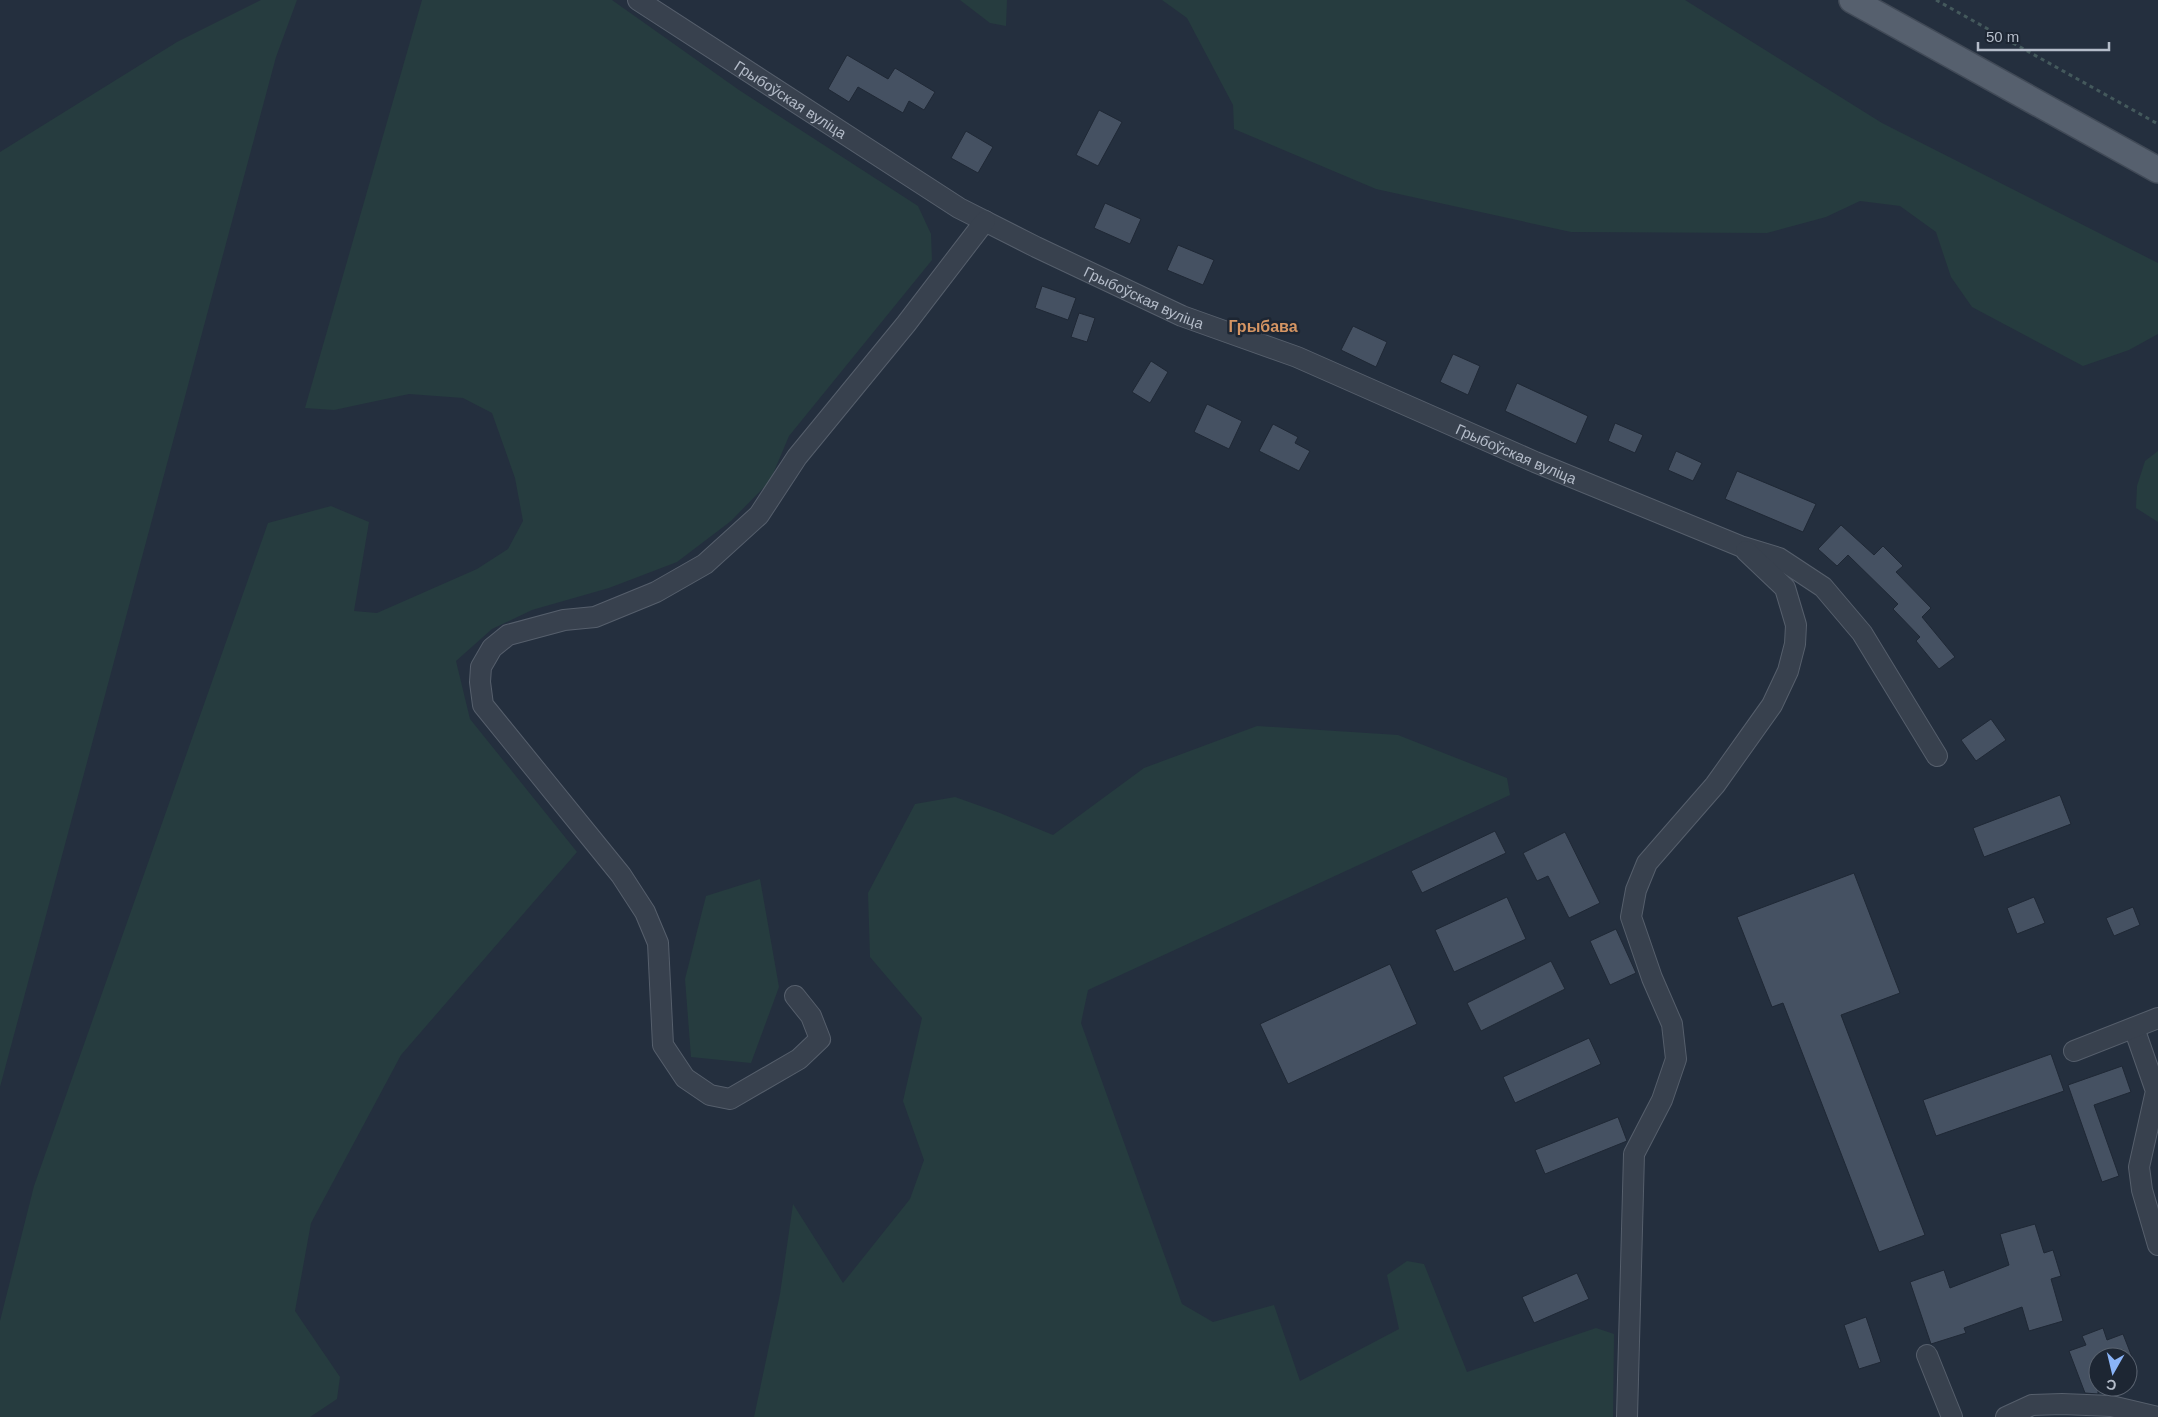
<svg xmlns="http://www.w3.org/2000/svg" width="2158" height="1417" font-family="Arial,sans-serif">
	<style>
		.green { fill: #263c3f }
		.building { fill: #455162; stroke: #1f2835 }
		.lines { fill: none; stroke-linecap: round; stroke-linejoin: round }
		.minor-casing { stroke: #565f6c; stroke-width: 22 }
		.major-casing { stroke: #414a57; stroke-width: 28 }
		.path { stroke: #44595c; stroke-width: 3; stroke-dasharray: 4 4; stroke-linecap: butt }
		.minor { stroke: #38414e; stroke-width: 20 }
		.major { stroke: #56606e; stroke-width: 25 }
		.labels { text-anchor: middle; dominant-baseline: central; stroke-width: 5; stroke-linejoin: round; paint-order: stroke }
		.street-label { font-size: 15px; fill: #b4bcc9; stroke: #1d2633 }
		.neighbourhood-label { font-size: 16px; font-weight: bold; fill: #d59563; stroke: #1d2633 }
	</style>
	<rect width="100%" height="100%" fill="#242f3e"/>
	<g class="green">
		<polygon points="261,0 297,0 276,57 0,1087 0,152 177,42"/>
		<polygon points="422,0 612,0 739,90 918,206 931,234 932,260 789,436 770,481 731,521 677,562 609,588 532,610 492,629 456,661 470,719 577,852 401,1055 311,1223 295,1311 340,1377 337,1399 310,1417 0,1417 0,1321 34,1186 268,523 331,506 369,522 354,611 377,613 477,569 508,549 523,521 515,478 492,413 463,398 409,394 334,410 305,408"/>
		<polygon points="960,0 1007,0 1006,26 990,23"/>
		<polygon points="1162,0 1685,0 1882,123 2158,263 2158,334 2129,350 2083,366 1972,307 1951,277 1936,232 1900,206 1860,201 1826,217 1767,233 1571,232 1376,189 1234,129 1233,105 1187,18"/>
		<polygon points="2158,451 2158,522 2136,508 2137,486 2145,461"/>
		<polygon points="1257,726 1398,735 1507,778 1510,795 1088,990 1081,1023 1182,1304 1213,1322 1274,1305 1300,1381 1399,1329 1387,1275 1407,1261 1424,1264 1467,1372 1596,1328 1614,1334 1613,1417 754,1417 780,1294 793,1204 843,1283 910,1199 924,1160 903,1101 922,1018 870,957 868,893 915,804 955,797 1000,813 1053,835 1144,768"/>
		<polygon points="760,879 779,987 751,1063 691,1057 685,979 706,896"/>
	</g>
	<g class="building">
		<polygon points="847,55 888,79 895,68 935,92 924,110 909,101 903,113 858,87 849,102 828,89"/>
		<polygon points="1099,110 1122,122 1098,166 1076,155"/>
		<polygon points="966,131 993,147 978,173 951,158"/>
		<polygon points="1105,203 1141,219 1130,244 1094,228"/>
		<polygon points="1178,245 1214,260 1203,285 1167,270"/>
		<polygon points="1042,286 1076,298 1068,320 1035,308"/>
		<polygon points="1079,313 1095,318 1087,342 1071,337"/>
		<polygon points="1353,326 1387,342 1376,367 1341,350"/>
		<polygon points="1453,354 1480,366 1468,395 1440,382"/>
		<polygon points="1151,361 1168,372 1150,403 1132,392"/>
		<polygon points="1517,383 1588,416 1576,444 1505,411"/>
		<polygon points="1207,404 1242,421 1229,449 1194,432"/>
		<polygon points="1615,423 1643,435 1635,453 1608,441"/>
		<polygon points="1273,424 1298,437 1295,443 1310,451 1299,471 1259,451"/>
		<polygon points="1676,451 1702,463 1693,481 1668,470"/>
		<polygon points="1737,471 1816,504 1803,532 1725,499"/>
		<polygon points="1841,525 1874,555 1883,546 1903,566 1896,572 1931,608 1922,617 1955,657 1939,669 1916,641 1920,637 1893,609 1898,604 1848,555 1837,566 1818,549"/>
		<polygon points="1991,719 2006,740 1976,761 1961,740"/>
		<polygon points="2060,795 2071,824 1984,857 1973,828"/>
		<polygon points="1495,831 1506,853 1422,893 1411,871"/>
		<polygon points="1565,832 1600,903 1569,918 1548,876 1537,881 1523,853"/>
		<polygon points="1854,873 1900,993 1841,1015 1925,1235 1879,1252 1783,1003 1772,1007 1737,917"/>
		<polygon points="1507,897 1526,939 1454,972 1435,930"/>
		<polygon points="2034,897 2045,923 2017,934 2007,908"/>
		<polygon points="2133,907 2140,925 2114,936 2106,918"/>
		<polygon points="1616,929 1636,973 1610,985 1590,941"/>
		<polygon points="1551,961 1565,989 1481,1031 1467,1003"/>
		<polygon points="1390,964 1417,1024 1288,1084 1260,1024"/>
		<polygon points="1589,1038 1601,1064 1515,1103 1503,1077"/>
		<polygon points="2051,1054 2064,1091 1936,1136 1923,1100"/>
		<polygon points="2122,1066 2131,1092 2094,1105 2119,1176 2102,1182 2068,1085"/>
		<polygon points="1618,1117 1627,1141 1545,1174 1535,1150"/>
		<polygon points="2035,1224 2044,1253 2053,1250 2061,1276 2051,1279 2063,1321 2029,1331 2022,1307 1964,1328 1966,1333 1931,1344 1910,1282 1944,1270 1950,1288 2009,1265 2000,1234"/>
		<polygon points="1577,1273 1589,1299 1534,1323 1522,1297"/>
		<polygon points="1866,1317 1881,1362 1859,1369 1844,1325"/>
		<polygon points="2103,1328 2107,1340 2123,1334 2132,1357 2098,1357 2098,1394 2085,1393 2069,1351 2086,1345 2082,1336"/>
	</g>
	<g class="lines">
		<defs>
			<g id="minor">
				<path id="s1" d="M638,0L959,208L1036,247L1182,316L1297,357L1535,462L1740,546L1779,558L1823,587L1862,633L1937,756"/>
				<polyline points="795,996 811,1016 820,1039 799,1059 730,1099 710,1095 685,1078 663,1045 658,943 645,912 621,875 483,705 480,682 481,667 492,648 508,635 564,620 595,617 656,592 705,564 759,515 797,457 906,324 985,221"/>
				<polyline points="2134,1028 2156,1091 2139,1167 2142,1190 2158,1245"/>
				<polyline points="2074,1051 2158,1018"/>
				<polyline points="1927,1355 1952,1417"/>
				<polyline points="1627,1417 1634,1154 1662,1100 1676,1059 1672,1024 1652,978 1631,917 1636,890 1647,863 1715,785 1772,705 1788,671 1795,644 1796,625 1785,588 1746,551"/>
				<polyline points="2006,1417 2032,1405 2062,1404 2111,1406 2158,1417"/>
			</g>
			<polyline id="major" points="1852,0 2158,170"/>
		</defs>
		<use href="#minor" class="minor-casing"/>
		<use href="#major" class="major-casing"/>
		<polyline class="path" points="1936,0 2158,124"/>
		<use href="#minor" class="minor"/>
		<use href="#major" class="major"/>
	</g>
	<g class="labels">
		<g class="street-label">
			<text stroke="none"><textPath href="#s1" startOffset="182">Грыбоўская вуліца</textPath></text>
			<text stroke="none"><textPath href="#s1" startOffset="588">Грыбоўская вуліца</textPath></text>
			<text stroke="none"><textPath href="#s1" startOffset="992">Грыбоўская вуліца</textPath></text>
		</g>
		<g class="neighbourhood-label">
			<text x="1263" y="326">Грыбава</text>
		</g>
	</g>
	<g transform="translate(2113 1372) rotate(188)"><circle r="24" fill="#1d2633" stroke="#59626f"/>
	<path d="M0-4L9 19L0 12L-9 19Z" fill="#8ab4f8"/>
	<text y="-8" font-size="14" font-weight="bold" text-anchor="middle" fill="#b4bcc9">С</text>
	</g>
	<path d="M1978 42v8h131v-8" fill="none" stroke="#b4bcc9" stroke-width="2.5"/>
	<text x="1986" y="42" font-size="15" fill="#b4bcc9" stroke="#1d2633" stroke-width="4" paint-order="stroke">50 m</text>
</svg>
